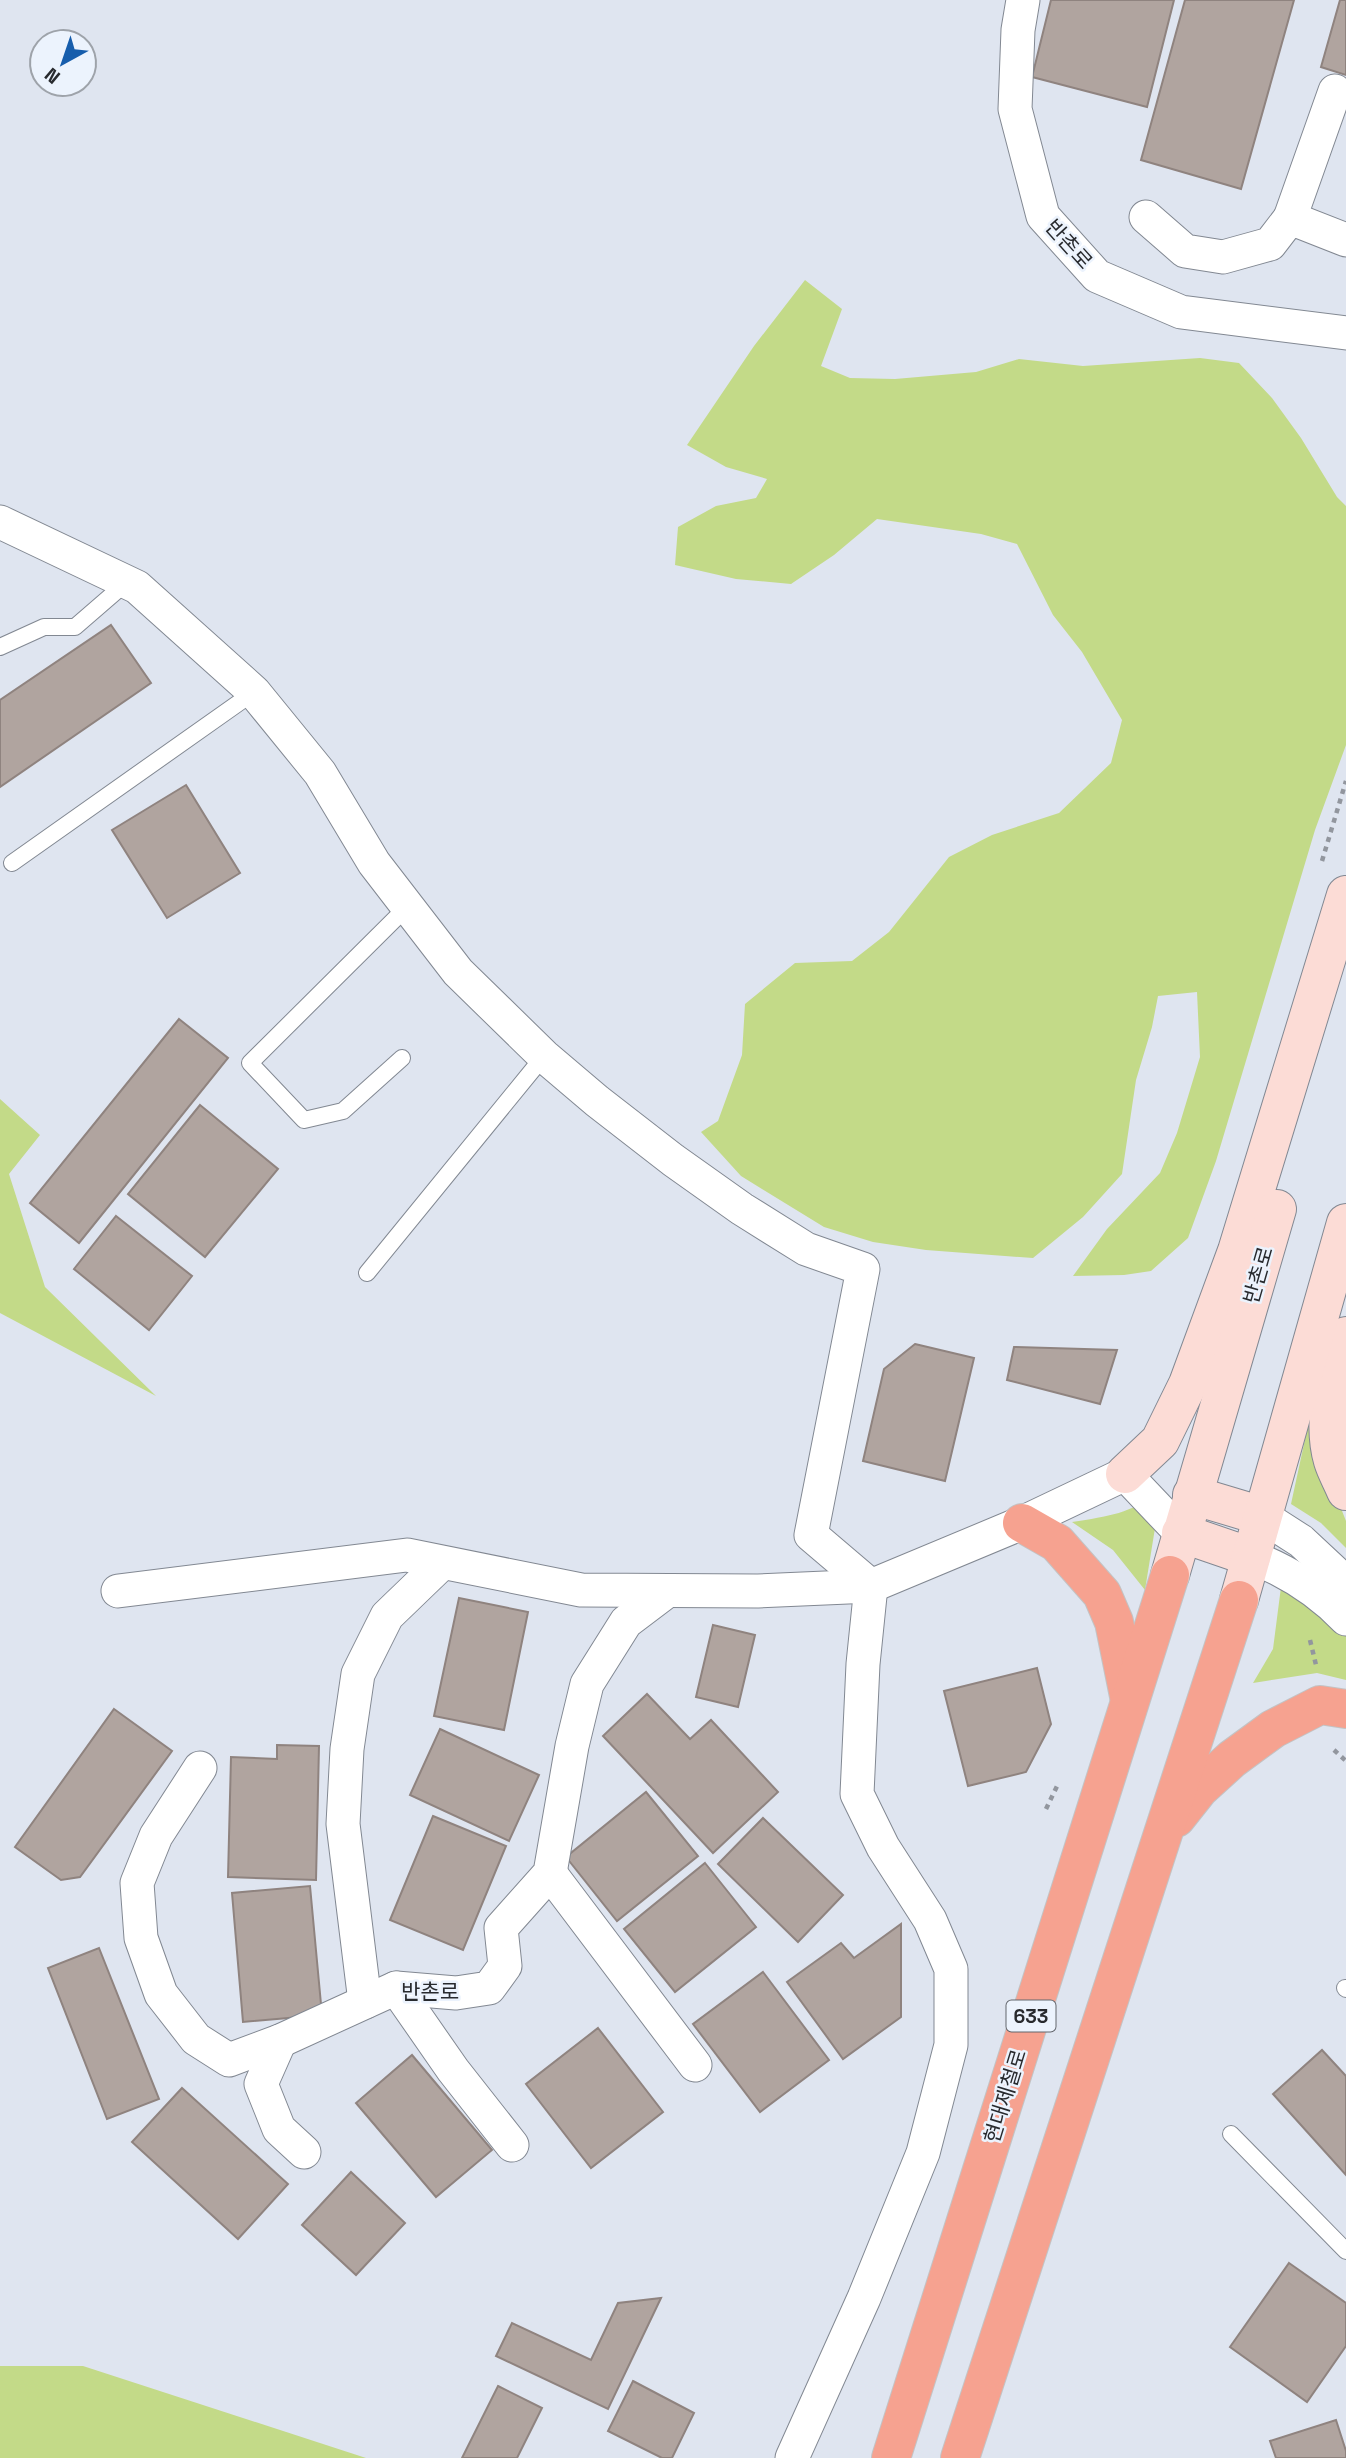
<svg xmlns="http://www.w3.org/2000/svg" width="1346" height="2458" font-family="'Space Grotesk','Noto Sans KR',sans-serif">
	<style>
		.green { fill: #c3da88 }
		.building { fill: #b0a49f; stroke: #8f837f; stroke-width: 2 }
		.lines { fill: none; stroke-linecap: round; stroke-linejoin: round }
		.service-casing { stroke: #828892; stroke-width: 18 }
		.minor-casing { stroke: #828892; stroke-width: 35 }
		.secondary-casing { stroke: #828892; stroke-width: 40 }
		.trunk-casing { stroke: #c3c3c4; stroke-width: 40 }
		.path { stroke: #92969e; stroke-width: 4.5; stroke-dasharray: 5 5; stroke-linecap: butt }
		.service { stroke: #fff; stroke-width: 16 }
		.minor { stroke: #fff; stroke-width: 33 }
		.secondary { stroke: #fcdcd6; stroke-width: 38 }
		.trunk { stroke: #f6a290; stroke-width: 38 }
		.labels { text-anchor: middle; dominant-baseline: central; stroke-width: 5; stroke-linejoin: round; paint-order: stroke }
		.shield { fill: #ecf3fd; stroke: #63666c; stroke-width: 2 }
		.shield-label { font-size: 19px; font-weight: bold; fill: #282a2e }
		.street-label { font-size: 21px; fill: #282a2e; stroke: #ecf3fd }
	</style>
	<rect width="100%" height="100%" fill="#dfe5f0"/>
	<g class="green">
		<polygon points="805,280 842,309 821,366 850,378 895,379 976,372 1019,359 1083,366 1200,358 1239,363 1272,398 1301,438 1337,497 1346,506 1346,745 1315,830 1216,1161 1188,1238 1151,1271 1124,1275 1073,1276 1107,1229 1160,1173 1177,1133 1200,1057 1197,992 1158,996 1152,1027 1136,1080 1122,1174 1083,1217 1033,1258 926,1250 873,1242 824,1227 741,1176 701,1132 718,1121 742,1055 745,1004 795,963 852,961 889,932 949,857 992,835 1059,813 1111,763 1122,720 1082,652 1053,615 1017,544 981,534 877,519 834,555 791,584 736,579 675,565 678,527 716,506 756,498 767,479 726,467 687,445 754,346"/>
		<polygon points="0,1099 40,1135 9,1174 45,1287 156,1396 0,1313"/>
		<polygon points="1325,1347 1325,1468 1346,1521 1346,1548 1321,1523 1291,1504"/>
		<path d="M1161,1491L1145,1590L1113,1550L1072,1522C1110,1516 1129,1514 1161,1491Z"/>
		<polygon points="1281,1587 1346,1634 1346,1680 1317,1673 1253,1683 1273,1649"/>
		<polygon points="0,2366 83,2366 366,2458 0,2458"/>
	</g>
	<g class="building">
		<polygon points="1051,0 1174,0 1147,107 1032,77"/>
		<polygon points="1185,0 1294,0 1241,189 1141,160"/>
		<polygon points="1340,0 1346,0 1346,75 1321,67"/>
		<polygon points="111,625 151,683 0,787 0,700"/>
		<polygon points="186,785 240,873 167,918 112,830"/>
		<polygon points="179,1019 228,1058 79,1243 30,1203"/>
		<polygon points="200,1105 278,1169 205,1257 128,1194"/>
		<polygon points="116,1216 192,1276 149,1330 74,1269"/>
		<polygon points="915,1344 974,1358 945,1481 863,1461 884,1369"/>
		<polygon points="1014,1347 1117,1350 1100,1404 1007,1380"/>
		<polygon points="459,1598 528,1612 504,1730 434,1716"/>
		<polygon points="713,1625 755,1635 738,1707 696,1697"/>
		<polygon points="1037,1668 1051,1724 1026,1772 968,1786 944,1691"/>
		<polygon points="647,1694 690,1739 711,1720 778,1792 713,1853 603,1736"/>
		<polygon points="114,1709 172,1751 80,1877 61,1880 15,1847"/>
		<polygon points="440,1729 539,1775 509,1841 410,1795"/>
		<polygon points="277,1745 319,1746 316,1880 228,1877 231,1757 277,1759"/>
		<polygon points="646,1792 698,1856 617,1921 566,1857"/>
		<polygon points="433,1816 506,1846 463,1950 390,1920"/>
		<polygon points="763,1818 843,1895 798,1942 718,1864"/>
		<polygon points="705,1863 756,1927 675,1992 624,1929"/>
		<polygon points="310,1886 322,2015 243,2022 232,1893"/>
		<polygon points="901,1924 901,2017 843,2059 787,1982 841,1943 854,1958"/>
		<polygon points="99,1948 159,2099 107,2119 48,1968"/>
		<polygon points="763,1972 829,2060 760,2112 693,2024"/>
		<polygon points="598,2028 663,2112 591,2168 526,2084"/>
		<polygon points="1322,2050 1346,2076 1346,2175 1273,2094"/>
		<polygon points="412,2055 492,2150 436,2197 356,2103"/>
		<polygon points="182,2088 288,2184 238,2239 132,2142"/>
		<polygon points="351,2172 405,2223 356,2275 302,2225"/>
		<polygon points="1289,2263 1346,2303 1346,2346 1307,2402 1230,2347"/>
		<polygon points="661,2298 608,2409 496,2356 512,2323 591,2360 618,2303"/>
		<polygon points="633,2381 694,2413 672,2458 662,2458 608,2431"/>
		<polygon points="498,2386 542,2408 517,2458 462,2458"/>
		<polygon points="1336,2420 1346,2451 1346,2458 1276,2458 1270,2441"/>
	</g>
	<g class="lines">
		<defs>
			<g id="service">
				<polyline points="0,647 44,627 75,627 127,582"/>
				<polyline points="12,863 254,692"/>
				<polyline points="402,1058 343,1111 304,1120 250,1063 408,906"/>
				<polyline points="367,1273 544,1056"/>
				<polyline points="1345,1988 1346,1989"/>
				<polyline points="1231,2134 1346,2251"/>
			</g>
			<g id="minor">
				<polyline points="1023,0 1018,30 1015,109 1043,216 1097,276 1181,312 1346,333"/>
				<polyline points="1146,217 1185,251 1223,257 1270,244 1290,218 1346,240"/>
				<polyline points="1290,218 1335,91"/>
				<polyline points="0,522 137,587 254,692 320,773 374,863 458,972 544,1056 597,1101 673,1160 742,1209 806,1249 863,1269 811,1535 871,1586 863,1664 857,1794 883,1847 930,1920 951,1969 951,2045 923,2153 864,2298 792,2458"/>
				<polyline points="1125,1474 1181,1533"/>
				<polyline points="1262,1516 1301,1541 1346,1583"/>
				<path d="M1251,1557C1288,1571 1319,1591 1346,1619"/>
				<polyline points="118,1591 407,1555 581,1590 758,1591 871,1586 1022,1523 1125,1474"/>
				<polyline points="200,1768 156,1836 137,1883 141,1938 161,1994 196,2039 229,2060 280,2041 396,1988 456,1993 489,1988 505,1966 501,1928 550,1873 572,1746 587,1684 626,1622 667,1591"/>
				<polyline points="550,1873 695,2065"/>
				<polyline points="396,1988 453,2070 512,2145"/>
				<polyline points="365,2002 343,1824 347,1749 358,1674 387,1616 442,1563"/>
				<polyline points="280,2041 261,2084 279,2129 304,2152"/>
			</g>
			<g id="secondary">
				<path d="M1346,1336C1335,1375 1321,1420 1333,1461C1336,1471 1342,1481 1346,1491"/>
				<polyline points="1125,1474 1160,1441 1188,1384 1237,1251 1346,895"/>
				<polyline points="1192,1495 1262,1516"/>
				<polyline points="1181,1533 1251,1557"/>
				<polyline points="1170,1575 1277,1209"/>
				<polyline points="1239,1600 1346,1223"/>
			</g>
			<g id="trunk">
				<polyline points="1022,1523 1057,1543 1102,1594 1114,1622 1129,1696"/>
				<polyline points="1176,1818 1199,1789 1232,1759 1273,1729 1320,1705 1346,1709"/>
				<polyline points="891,2458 1170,1575"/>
				<polyline points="960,2458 1239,1600"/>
			</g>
		</defs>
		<use href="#service" class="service-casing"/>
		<use href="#minor" class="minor-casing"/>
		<use href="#secondary" class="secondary-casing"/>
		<use href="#trunk" class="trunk-casing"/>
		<g class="path">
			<polyline points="1322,861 1346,781"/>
			<polyline points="1310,1640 1316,1665"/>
			<polyline points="1334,1750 1346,1761"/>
			<polyline points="1046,1809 1059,1782"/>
		</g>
		<use href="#service" class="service"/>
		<use href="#minor" class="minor"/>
		<use href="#secondary" class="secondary"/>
		<use href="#trunk" class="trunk"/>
	</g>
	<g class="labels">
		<rect class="shield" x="1006.5" y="2000.5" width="49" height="31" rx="5"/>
		<g class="shield-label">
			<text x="1031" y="2016">633</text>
		</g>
		<g class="street-label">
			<text transform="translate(1069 244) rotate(48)">반촌로</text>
			<text transform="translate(1258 1275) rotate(-74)">반촌로</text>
			<text x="430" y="1991">반촌로</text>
			<text transform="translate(1005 2096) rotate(-73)">현대제철로</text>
		</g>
	</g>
	<g transform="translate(63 63) rotate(220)"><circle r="33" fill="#ecf3fd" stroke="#9ea3aa" stroke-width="2"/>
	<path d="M0-5L12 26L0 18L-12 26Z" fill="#165dac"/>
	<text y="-10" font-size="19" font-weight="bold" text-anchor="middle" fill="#282a2e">N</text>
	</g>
</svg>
